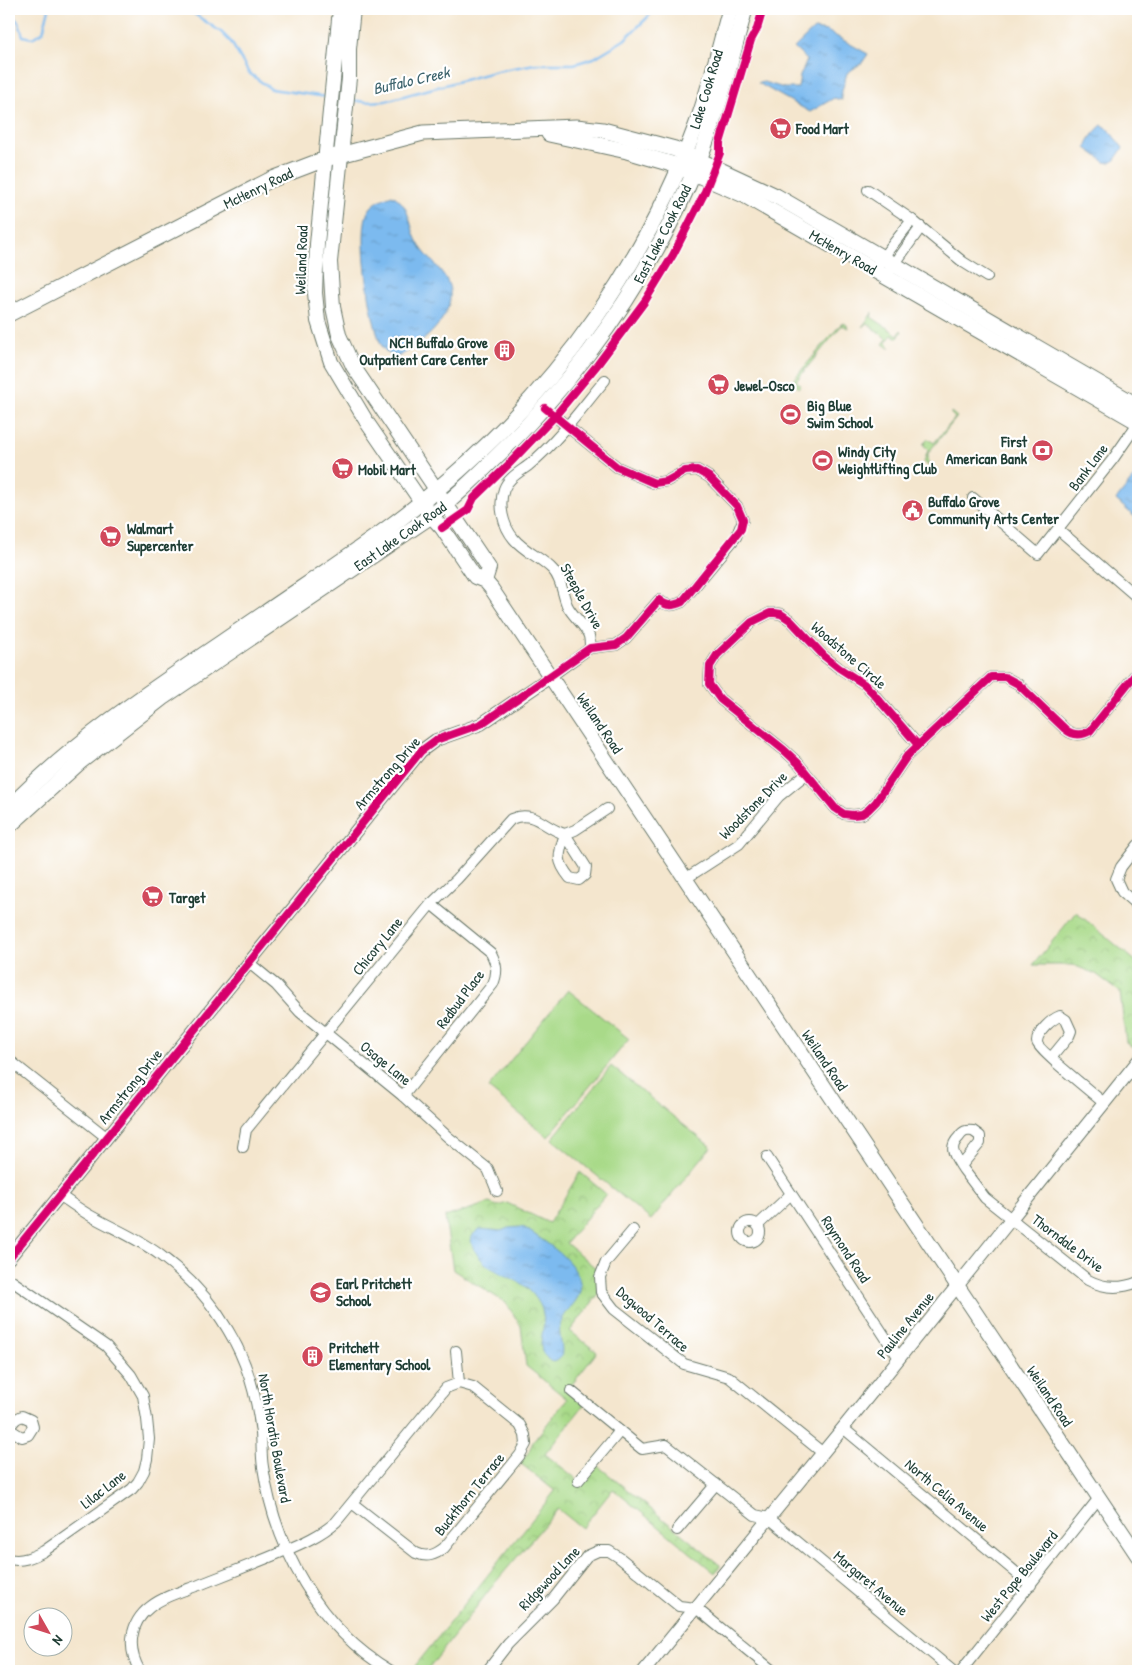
<svg xmlns="http://www.w3.org/2000/svg" width="1147" height="1680" font-family="'Patrick Hand',sans-serif">
	<style>
		.grass { fill: url(#grass-tufts); stroke: #648c5e }
		.park { fill: url(#park-crowns); stroke: #648c5e }
		.pitch { fill: #a9da89; stroke: #648c5e }
		.water { fill: url(#water-ripples); stroke: #4e7c92 }
		.lines { fill: none; stroke-linecap: round; stroke-linejoin: round }
		.stream { stroke: #7cbaef; stroke-width: 2.5 }
		.minor-casing { stroke: #6a786a; stroke-width: 12 }
		.tertiary-casing { stroke: #6a786a; stroke-width: 14 }
		.secondary-casing { stroke: #6a786a; stroke-width: 16 }
		.primary-casing { stroke: #6a786a; stroke-width: 17 }
		.minor { stroke: #fff; stroke-width: 10 }
		.tertiary { stroke: #fff; stroke-width: 12 }
		.secondary { stroke: #fff; stroke-width: 14 }
		.primary { stroke: #fff; stroke-width: 15 }
		.cycleway-casing { stroke: #fff; stroke-width: 11 }
		.cycleway { stroke: #d6006c; stroke-width: 8 }
		.labels { text-anchor: middle; dominant-baseline: central; stroke-width: 4.5; stroke-linejoin: round; paint-order: stroke }
		.street-label { font-size: 15px; fill: #1f3d34; stroke: #fff }
		.poi-label { font-size: 15px; font-weight: bold; fill: #1f3d34; stroke: #fff; text-anchor: start }
		.water-label { font-size: 16px; font-style: italic; fill: #3b626c; stroke: #fff }
	</style>
	<defs>
		<pattern id="grass-tufts" width="24" height="20" patternUnits="userSpaceOnUse" patternTransform="scale(1.25)"><rect width="24" height="20" fill="#a9da89"/><path d="M3 7l-1-3M5 7V3M7 7l1-3M15 17l-1-3M17 17v-4M19 17l1-3" fill="none" stroke="#91bc77"/></pattern>
		<pattern id="park-crowns" width="20" height="18" patternUnits="userSpaceOnUse" patternTransform="scale(1.25)"><rect width="20" height="18" fill="#a9da89"/><path d="M2 6a3 3 0 1 1 6 0M12 15a3 3 0 1 1 6 0" fill="none" stroke="#91bc77"/></pattern>
		<pattern id="water-ripples" width="26" height="14" patternUnits="userSpaceOnUse" patternTransform="scale(1.25)"><rect width="26" height="14" fill="#7cbaef"/><path d="M2 4q2-2 4 0t4 0M15 11q2-2 4 0t4 0" fill="none" stroke="#6598c2"/></pattern>
	</defs>
	<rect width="100%" height="100%" fill="#fff"/>
	<filter id="ink" filterUnits="userSpaceOnUse"><feTurbulence type="fractalNoise" baseFrequency=".02" numOctaves="2"/><feDisplacementMap in="SourceGraphic" scale="10" xChannelSelector="R" yChannelSelector="G"/><feConvolveMatrix kernelMatrix="1 2 1 2 8 2 1 2 1" color-interpolation-filters="sRGB"/></filter>
	<filter id="wash" filterUnits="userSpaceOnUse"><feTurbulence type="fractalNoise" baseFrequency=".0096" numOctaves="4" result="noise"/><feDisplacementMap in="SourceGraphic" scale="20" xChannelSelector="R" yChannelSelector="G"/><feGaussianBlur stdDeviation="1.12" result="paint"/><feColorMatrix in="noise" values="0 0 0 0 0 0 0 0 0 0 0 0 0 0 0 0 0 1.4 0 .05"/><feComposite in="paint" operator="in"/></filter>
	<g filter="url(#wash)">
		<rect width="100%" height="100%" fill="#f4e6ce"/>
		<g class="grass">
			<polygon points="873,312 871,317 898,335 901,330 902,331 898,338 892,335 886,342 890,347 889,348 883,344 887,339 867,323 862,327"/>
			<polygon points="844,323 847,325 848,328 842,325 796,381 801,385 798,388 794,383 794,379 841,324"/>
			<polygon points="951,412 957,417 928,453 928,462 930,467 924,462 928,450 923,444 928,439 934,443 955,418 951,414"/>
		</g>
		<g class="park">
			<polygon points="1076,912 1138,963 1138,1052 1126,1042 1120,992 1096,974 1073,965 1033,965"/>
			<polygon points="580,1172 606,1194 566,1243 598,1270 598,1295 570,1331 597,1352 567,1391 584,1405 545,1454 583,1484 598,1466 721,1566 715,1573 613,1489 582,1528 558,1509 494,1584 427,1671 411,1671 555,1491 520,1463 528,1453 533,1442 567,1399 526,1366 521,1326 506,1303 453,1270 445,1217 489,1203 498,1206 507,1203 549,1223"/>
		</g>
		<g class="pitch">
			<polygon points="568,990 629,1039 548,1137 488,1088"/>
			<polygon points="611,1066 711,1147 651,1220 552,1139"/>
		</g>
		<g class="water">
			<polygon points="814,29 827,31 868,54 862,63 847,73 841,94 842,100 834,98 810,112 758,83 764,82 784,88 798,88 800,76 807,60 794,48"/>
			<path d="M1102,125L1106,127L1123,148L1114,161L1110,163L1105,162L1086,148C1088,139 1095,131 1102,125Z"/>
			<path d="M392,195C410,204 409,225 417,241C424,255 437,264 445,277C465,309 423,345 397,357C390,355 386,353 382,346C371,327 356,227 369,210C374,202 384,198 392,195Z"/>
			<polygon points="1138,472 1138,519 1137,519 1116,500"/>
			<path d="M520,1227L525,1228C543,1241 567,1254 577,1274C590,1299 564,1306 560,1326C557,1338 570,1359 553,1362C531,1351 547,1332 543,1314C542,1306 536,1297 530,1291C514,1274 489,1275 475,1251C469,1241 470,1235 480,1229L501,1231L508,1228Z"/>
		</g>
		<g class="lines">
			<g class="stream">
				<polyline points="187,9 221,32 231,42 249,73 271,89 327,97"/>
				<polyline points="9,11 19,23 23,36 32,38 43,32 49,9"/>
				<polyline points="352,100 366,102 385,101 497,71 535,64 574,64 594,58 624,40 647,18 654,9"/>
			</g>
		</g>
	</g>
	<g filter="url(#ink)">
		<g class="lines">
			<defs>
				<g id="minor">
					<polyline points="868,190 912,220 963,262 987,277"/>
					<polyline points="879,262 912,220"/>
					<polyline points="891,269 921,227"/>
					<path d="M545,408L617,467L654,483L667,481L685,471L697,470L709,477L737,506L743,520L736,537L682,602C673,606 667,607 659,600L626,638L616,645L590,648L550,677"/>
					<polyline points="973,498 1038,554 1113,459 1138,423"/>
					<polyline points="1059,530 1138,598"/>
					<path d="M590,648C590,644 590,640 589,636C586,626 572,616 567,605C562,593 562,580 553,570C542,558 525,552 514,539C503,526 498,505 504,489C508,478 520,472 529,465C558,441 581,409 605,380"/>
					<path d="M918,745L872,692L864,684L839,668L824,656L790,620L781,614L775,613H770L752,622L717,655L710,666L709,684L720,699L784,750L798,763L835,808L844,814L853,815L862,814L868,810L876,802L907,756L991,677H1005L1018,684L1065,729C1073,736 1081,736 1090,731L1138,671"/>
					<path d="M565,834L586,867L585,875L579,880L570,878C556,861 558,855 565,834Z"/>
					<polyline points="1138,845 1121,867 1116,879 1122,892 1138,906"/>
					<polyline points="685,879 739,844 779,796 806,774"/>
					<polyline points="248,962 276,985 300,1012 403,1096 448,1137 488,1169 497,1191"/>
					<path d="M1051,1058L1069,1036L1071,1031L1066,1020L1060,1016C1052,1019 1037,1032 1037,1042C1037,1049 1095,1095 1104,1103"/>
					<polyline points="9,1060 106,1137"/>
					<path d="M403,1096L493,984C498,972 497,965 491,953L431,904"/>
					<path d="M243,1147L246,1130L431,904L457,879L511,819C535,809 543,828 565,834L575,830L607,809"/>
					<polyline points="767,1157 899,1358"/>
					<path d="M961,1166L980,1143V1136L973,1131C966,1130 963,1131 959,1137C947,1149 956,1157 963,1169L985,1198L1088,1280C1105,1289 1121,1289 1138,1282"/>
					<path d="M59,1195C70,1202 80,1210 91,1216C114,1229 139,1239 160,1255C187,1275 211,1301 228,1330C247,1361 257,1397 261,1433C262,1445 261,1456 263,1467C275,1548 319,1629 391,1671"/>
					<circle cx="750" cy="1232" r="10"/>
					<polyline points="758,1225 791,1194"/>
					<polyline points="633,1230 606,1262 600,1277 601,1292 614,1309 684,1364 729,1377 823,1453"/>
					<path d="M9,1279L106,1346L131,1375L143,1396L147,1419L149,1439L147,1459L144,1471L138,1482L132,1489L44,1551C33,1557 22,1562 9,1559"/>
					<polyline points="456,1351 459,1383"/>
					<polyline points="571,1391 642,1449 666,1445 755,1515 769,1518 953,1671"/>
					<polyline points="9,1427 16,1419 22,1416 31,1420 33,1427 28,1435 22,1437 9,1429"/>
					<polyline points="843,1428 1031,1585"/>
					<polyline points="578,1481 620,1431"/>
					<polyline points="677,1530 716,1484"/>
					<path d="M140,1671C127,1649 129,1623 150,1607C164,1596 183,1591 199,1585C227,1574 256,1563 284,1551C303,1543 321,1535 336,1522L446,1388L459,1383L473,1387L520,1425L525,1435L526,1444L520,1455L444,1548C435,1555 427,1558 416,1553L352,1503"/>
					<polyline points="487,1671 508,1644 553,1599 587,1556 598,1551 609,1551 620,1558 679,1606 696,1608 773,1671"/>
					<polyline points="961,1671 1099,1498"/>
				</g>
				<g id="tertiary">
					<polyline points="9,1258 421,751 436,740 481,724 550,677"/>
					<polyline points="644,1671 843,1428 1138,1061"/>
				</g>
				<g id="secondary">
					<polyline points="340,9 317,244 315,293 318,321 331,362 368,424 431,516 442,528 475,577 485,581 491,588 1138,1556"/>
					<polyline points="353,9 349,49 349,78 330,262 333,307 339,335 353,366 489,568 485,581"/>
				</g>
				<g id="primary">
					<polyline points="549,134 627,151 675,165 744,195 1138,422"/>
					<polyline points="9,314 270,180 325,159 423,133 576,127 603,130 675,149 776,196 1138,406"/>
					<path d="M9,808C84,731 176,674 265,613C329,569 395,527 454,475C562,381 646,261 696,126C710,88 719,48 730,9"/>
					<path d="M9,826L81,761L162,698L431,516C453,499 473,480 493,460C581,375 653,274 699,160C718,111 731,60 745,9"/>
				</g>
			</defs>
			<use href="#minor" class="minor-casing"/>
			<use href="#tertiary" class="tertiary-casing"/>
			<use href="#secondary" class="secondary-casing"/>
			<use href="#primary" class="primary-casing"/>
			<use href="#minor" class="minor"/>
			<use href="#tertiary" class="tertiary"/>
			<use href="#secondary" class="secondary"/>
			<use href="#primary" class="primary"/>
			<defs>
				<g id="cycleway">
					<polyline points="442,528 468,510 474,498 508,465 555,416 598,364 645,301 673,255 704,194 720,153 720,143 751,40 757,29 763,9"/>
					<path d="M918,745L872,692L864,684L839,668L824,656L790,620L781,614L775,613H770L752,622L717,655L710,666L709,684L720,699L784,750L798,763L835,808L844,814L853,815L862,814L868,810L876,802L907,756L991,677H1005L1018,684L1065,729C1073,736 1081,736 1090,731L1138,671"/>
					<path d="M9,1258L421,751L436,740L481,724L590,648L616,645L626,638L659,600C667,607 673,606 682,602L741,529L743,520L737,506L709,477L697,470L685,471L667,481L654,483L617,467L545,408"/>
				</g>
			</defs>
			<use href="#cycleway" class="cycleway-casing"/>
			<use href="#cycleway" class="cycleway"/>
		</g>
	</g>
	<defs>
		<symbol id="supermarket-disc" viewBox="-11 -11 22 22"><circle r="9.5" fill="#d1495b" stroke="#fff"/><path d="M-6-5.5h2.5l.6 2H6L4.5 2H-2.5L-4.4-4H-6ZM-1.5 3.2a1.3 1.3 0 1 0 .1 0ZM3 3.2a1.3 1.3 0 1 0 .1 0Z" fill="#fff"/></symbol>
		<symbol id="building-disc" viewBox="-11 -11 22 22"><circle r="9.5" fill="#d1495b" stroke="#fff"/><path d="M-4-6H4V6H1V3H-1V6H-4ZM-2.5-4.3h1.7v1.8h-1.7ZM.8-4.3h1.7v1.8H.8ZM-2.5-1h1.7V.8h-1.7ZM.8-1h1.7V.8H.8Z" fill="#fff"/></symbol>
		<symbol id="stadium-disc" viewBox="-11 -11 22 22"><circle r="9.5" fill="#d1495b" stroke="#fff"/><path d="M0-5a6.5 5 0 1 0 0 10a6.5 5 0 1 0 0-10ZM-3.5-1.8h7v3.6h-7Z" fill="#fff"/></symbol>
		<symbol id="bank-disc" viewBox="-11 -11 22 22"><circle r="9.5" fill="#d1495b" stroke="#fff"/><path d="M-6-4H6V4H-6ZM0-2.3a2.3 2.3 0 1 0 0 4.6a2.3 2.3 0 1 0 0-4.6Z" fill="#fff"/></symbol>
		<symbol id="civic-disc" viewBox="-11 -11 22 22"><circle r="9.5" fill="#d1495b" stroke="#fff"/><path d="M-.6-6.5H3V-4.5H.6V-3L4-1V1h2V6H-6V1h2V-1L-.6-3ZM-1.2 2.5V6h2.4V2.5Z" fill="#fff"/></symbol>
		<symbol id="school-disc" viewBox="-11 -11 22 22"><circle r="9.5" fill="#d1495b" stroke="#fff"/><path d="M0-5L7-2L0 1L-7-2ZM-4 1L0 2.5L4 1V4Q0 6-4 4Z" fill="#fff"/></symbol>
	</defs>
	<g fill-rule="evenodd">
		<use href="#supermarket-disc" x="768" y="116" width="25" height="25"/>
		<use href="#building-disc" x="492" y="338" width="25" height="25"/>
		<use href="#supermarket-disc" x="706" y="372" width="25" height="25"/>
		<use href="#stadium-disc" x="778" y="402" width="25" height="25"/>
		<use href="#bank-disc" x="1030" y="438" width="25" height="25"/>
		<use href="#stadium-disc" x="810" y="448" width="25" height="25"/>
		<use href="#supermarket-disc" x="330" y="456" width="25" height="25"/>
		<use href="#civic-disc" x="900" y="498" width="25" height="25"/>
		<use href="#supermarket-disc" x="98" y="524" width="25" height="25"/>
		<use href="#supermarket-disc" x="140" y="884" width="25" height="25"/>
		<use href="#school-disc" x="308" y="1280" width="25" height="25"/>
		<use href="#building-disc" x="300" y="1344" width="25" height="25"/>
	</g>
	<g class="labels">
		<g class="street-label">
			<text transform="translate(706 89) rotate(-73)">Lake Cook Road</text>
			<text transform="translate(258 188) rotate(-26)">McHenry Road</text>
			<text transform="translate(662 234) rotate(-63)">East Lake Cook Road</text>
			<text transform="translate(843 252) rotate(30)">McHenry Road</text>
			<text transform="translate(301 260) rotate(-88)">Weiland Road</text>
			<text transform="translate(1088 467) rotate(-53)">Bank Lane</text>
			<text transform="translate(400 536) rotate(-35)">East Lake Cook Road</text>
			<text transform="translate(582 596) rotate(61)">Steeple Drive</text>
			<text transform="translate(849 655) rotate(41)">Woodstone Circle</text>
			<text transform="translate(600 723) rotate(56)">Weiland Road</text>
			<text transform="translate(387 773) rotate(-49)">Armstrong Drive</text>
			<text transform="translate(753 805) rotate(-45)">Woodstone Drive</text>
			<text transform="translate(377 946) rotate(-51)">Chicory Lane</text>
			<text transform="translate(460 999) rotate(-53)">Redbud Place</text>
			<text transform="translate(825 1060) rotate(56)">Weiland Road</text>
			<text transform="translate(386 1063) rotate(39)">Osage Lane</text>
			<text transform="translate(130 1086) rotate(-51)">Armstrong Drive</text>
			<text transform="translate(1068 1243) rotate(37)">Thorndale Drive</text>
			<text transform="translate(846 1249) rotate(57)">Raymond Road</text>
			<text transform="translate(653 1319) rotate(41)">Dogwood Terrace</text>
			<text transform="translate(905 1325) rotate(-51)">Pauline Avenue</text>
			<text transform="translate(1050 1396) rotate(56)">Weiland Road</text>
			<text transform="translate(275 1438) rotate(80)">North Horatio Boulevard</text>
			<text transform="translate(103 1489) rotate(-38)">Lilac Lane</text>
			<text transform="translate(469 1494) rotate(-51)">Buckthorn Terrace</text>
			<text transform="translate(947 1495) rotate(40)">North Celia Avenue</text>
			<text transform="translate(1019 1576) rotate(-51)">West Pope Boulevard</text>
			<text transform="translate(549 1578) rotate(-47)">Ridgewood Lane</text>
			<text transform="translate(871 1583) rotate(40)">Margaret Avenue</text>
		</g>
		<g class="poi-label">
			<text x="796" y="128">Food Mart</text>
			<text x="488" y="342" text-anchor="end">NCH Buffalo Grove<tspan x="488" dy="17">Outpatient Care Center</tspan></text>
			<text x="734" y="385">Jewel-Osco</text>
			<text x="807" y="405">Big Blue<tspan x="807" dy="17">Swim School</tspan></text>
			<text x="1027" y="441" text-anchor="end">First<tspan x="1027" dy="17">American Bank</tspan></text>
			<text x="838" y="451">Windy City<tspan x="838" dy="17">Weightlifting Club</tspan></text>
			<text x="358" y="469">Mobil Mart</text>
			<text x="928" y="501">Buffalo Grove<tspan x="928" dy="17">Community Arts Center</tspan></text>
			<text x="127" y="528">Walmart<tspan x="127" dy="17">Supercenter</tspan></text>
			<text x="169" y="897">Target</text>
			<text x="336" y="1283">Earl Pritchett<tspan x="336" dy="17">School</tspan></text>
			<text x="329" y="1347">Pritchett<tspan x="329" dy="17">Elementary School</tspan></text>
		</g>
		<g class="water-label">
			<text transform="translate(411 80) rotate(-13)">Buffalo Creek</text>
		</g>
	</g>
	<rect width="1147" height="1680" fill="none" stroke="#fff" stroke-width="30"/>
	<g transform="translate(48 1632) rotate(129)"><circle r="24" fill="#ffffff" stroke="#a5b1ae"/>
	<path d="M0-4L9 19L0 12L-9 19Z" fill="#d1495b"/>
	<text y="-8" font-size="14" font-weight="bold" text-anchor="middle" fill="#1f3d34">N</text>
	</g>
</svg>
